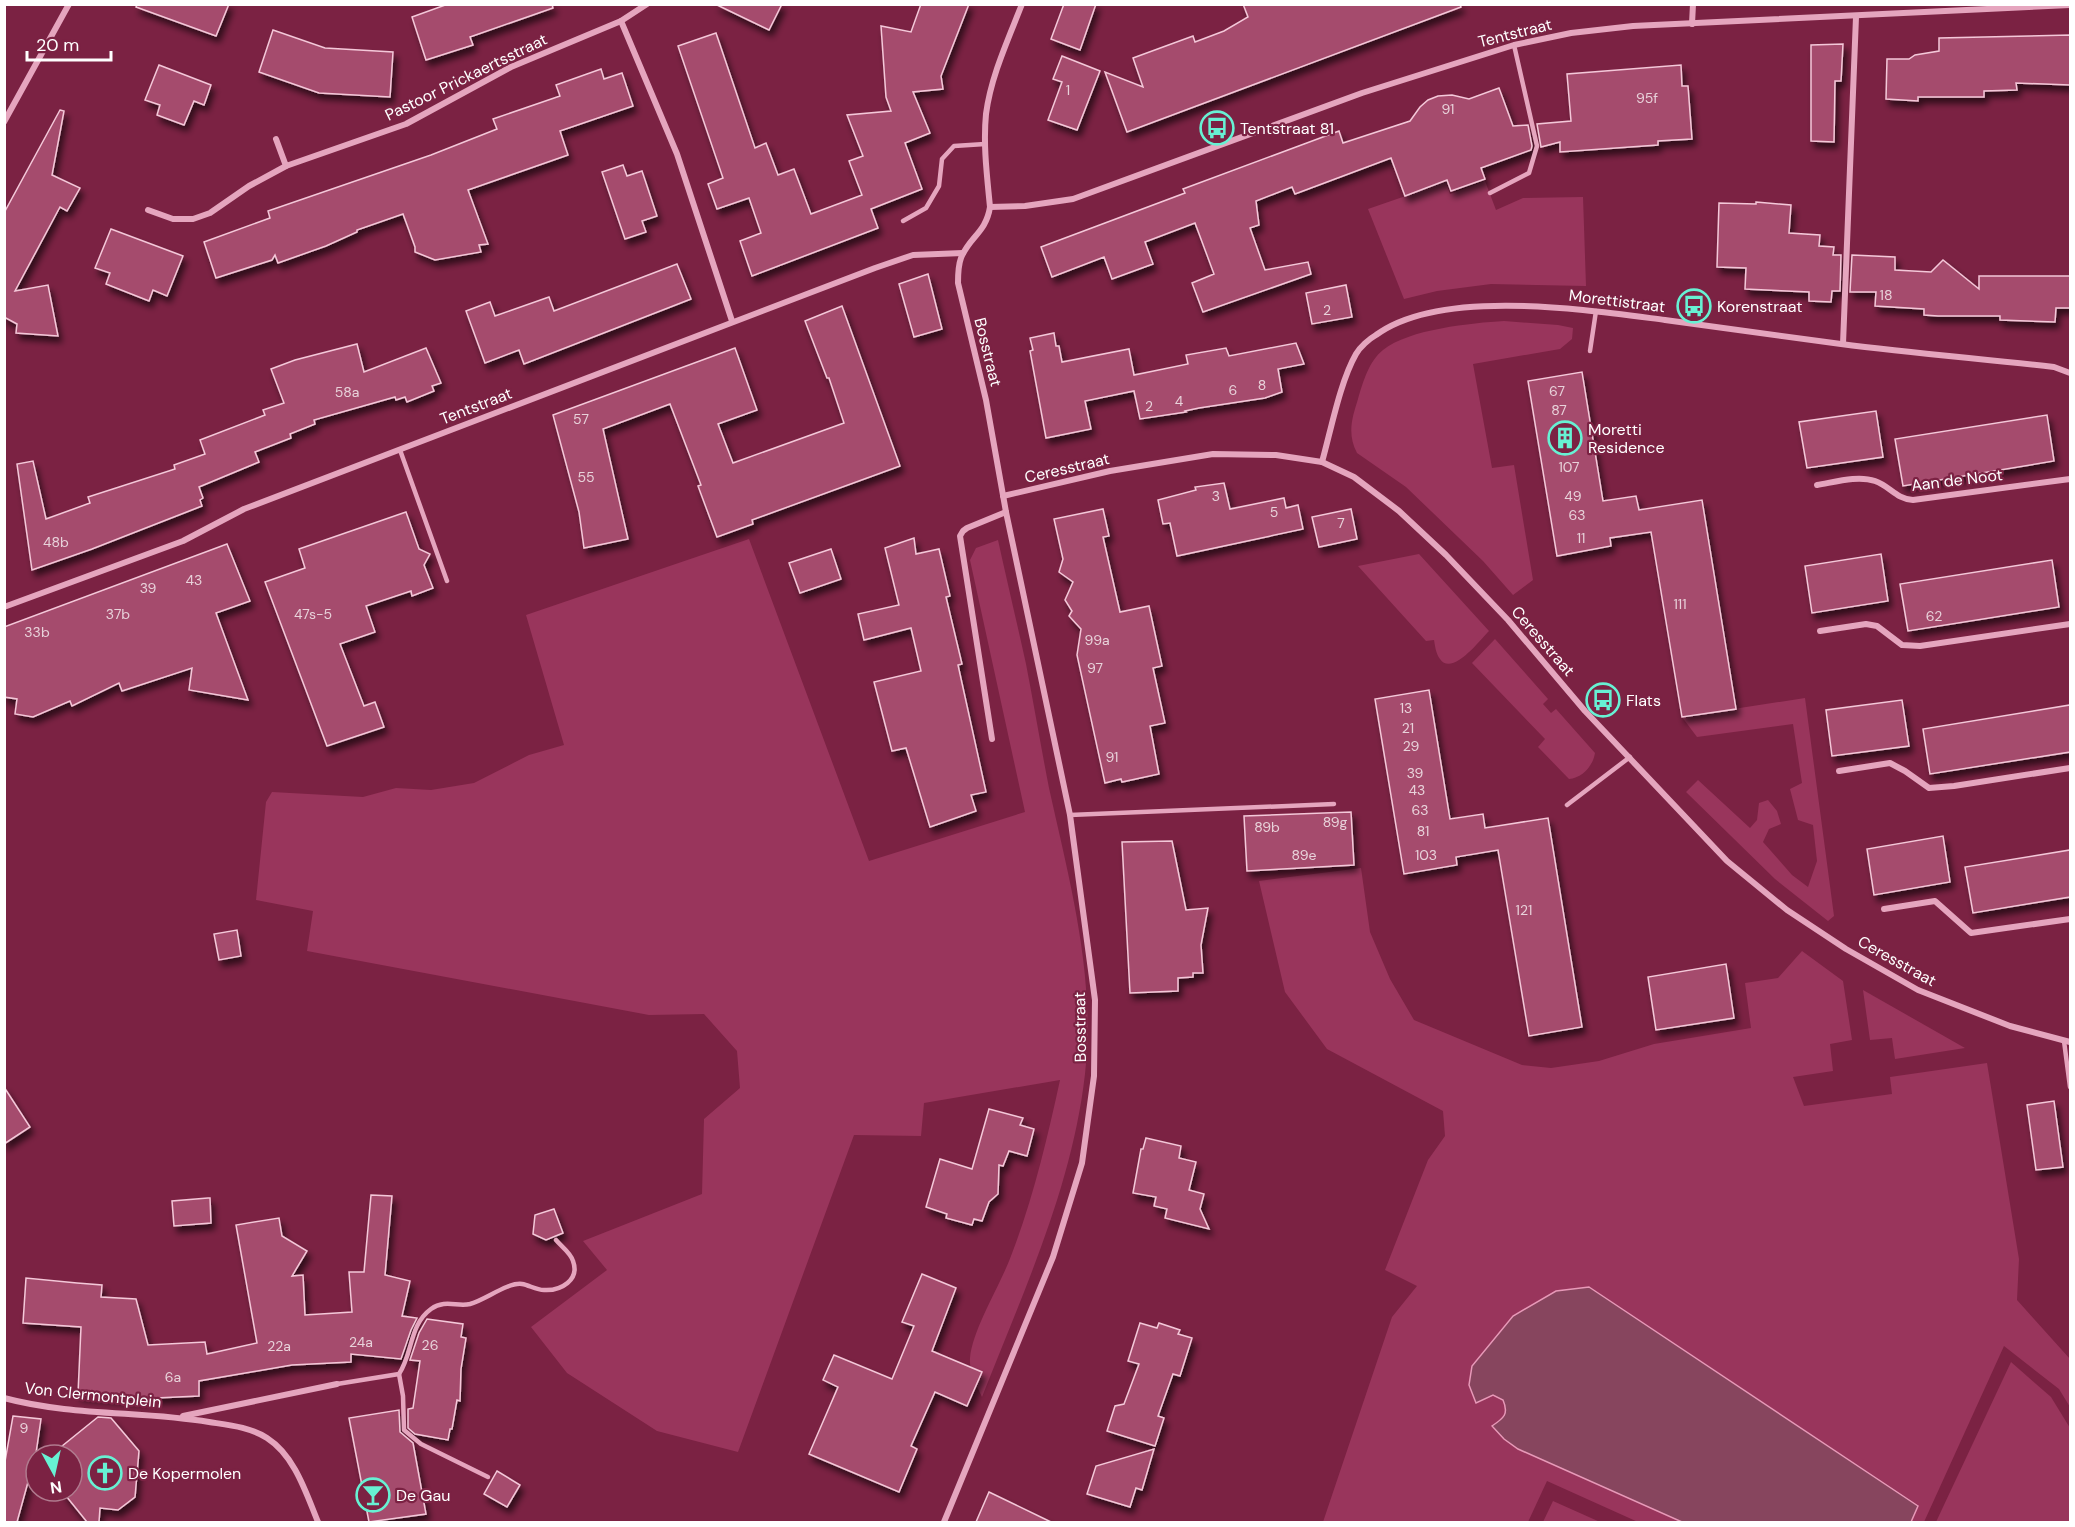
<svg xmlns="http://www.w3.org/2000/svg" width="2075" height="1527" font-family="'DM Sans',sans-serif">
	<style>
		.green { fill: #99355c }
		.water { fill: #87455e; stroke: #e799b8; stroke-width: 1.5 }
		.building { fill: #a54b6d; stroke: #f4c8d9; stroke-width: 1.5; filter: url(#shadow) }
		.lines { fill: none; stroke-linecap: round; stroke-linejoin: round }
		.lane { stroke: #e5a5be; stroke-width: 4.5 }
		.street { stroke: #e5a5be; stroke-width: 6 }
		.labels { text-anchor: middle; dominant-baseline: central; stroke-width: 4.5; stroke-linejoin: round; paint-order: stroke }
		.number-label { font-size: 14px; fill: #e8d2da }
		.street-label { font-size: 16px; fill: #fff; stroke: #7b2243 }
		.poi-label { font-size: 16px; fill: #fff; stroke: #7b2243; text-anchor: start }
	</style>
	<defs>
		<filter id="shadow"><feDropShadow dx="3.5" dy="6" stdDeviation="3" flood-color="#0009"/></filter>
	</defs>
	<rect width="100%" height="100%" fill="#7b2243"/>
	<g class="green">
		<polygon points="1485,181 1496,210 1523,198 1583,197 1586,286 1491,284 1437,291 1404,299 1368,209 1446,182 1450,194"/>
		<path d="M1504,321L1558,325L1573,328L1572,339L1560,349L1473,364L1492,468L1514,465L1533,580L1513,595L1483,561L1406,487L1357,453C1347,434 1352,418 1358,399C1363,382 1369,361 1383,350C1409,329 1472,323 1504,321Z"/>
		<path d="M749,539L869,861L1025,812L970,560L976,548L998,540C1007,581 1017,623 1026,664C1034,705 1041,747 1049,788C1070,883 1096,977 1085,1074C1072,1188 1023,1292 982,1397C976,1384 969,1372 970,1358C973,1328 1000,1286 1011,1256C1033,1199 1047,1140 1060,1080L924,1103L921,1136L854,1135L738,1452L657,1431L567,1373L531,1327L607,1270L583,1241L702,1194L704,1119L740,1088L737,1051L704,1014L649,1015L307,951L313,911L256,900L266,802L272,792L363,797L396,788L431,790L474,783L529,755L564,745L526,615Z"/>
		<path d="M1419,554L1489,631C1480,640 1452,677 1440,659C1436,654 1435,646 1434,640L1426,641L1358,566Z"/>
		<path d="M1495,639L1548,699L1543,704L1551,713L1556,709L1595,753C1593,766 1582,778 1569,779L1538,747L1545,739L1472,663Z"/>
		<polygon points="1805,698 1834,916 1828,921 1775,879 1686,792 1698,780 1750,828 1757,820 1759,803 1768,800 1777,811 1781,824 1769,829 1763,842 1792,875 1808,887 1817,861 1813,825 1798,820 1790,789 1802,783 1793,724 1697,737 1682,717"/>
		<path d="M1361,868L1370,932L1390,979L1414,1020L1522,1065L1551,1068L1599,1061L1654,1044L1751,1028L1745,983L1778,978L1802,951L1843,981L1852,1040L1830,1044L1833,1071L1793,1077L1804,1106L1892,1094L1890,1077L1987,1063L2019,1259L2017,1300L2070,1359V1407L2059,1389L2004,1346L1924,1522H1911L1918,1505L1589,1287L1556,1291L1513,1316L1477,1403L1493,1395L1503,1400C1509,1415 1504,1417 1492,1426L1518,1449L1682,1522H1638L1547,1481L1528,1522H1323L1392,1317L1417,1286L1385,1270L1428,1160L1445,1136L1443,1111L1327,1049L1285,992L1259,881Z"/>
		<polygon points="1863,990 1965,1048 1895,1059 1892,1038 1870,1040"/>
		<polygon points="2011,1362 2051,1397 2070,1428 2070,1522 1936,1522"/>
		<polygon points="1553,1501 1600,1522 1543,1522"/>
	</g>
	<path class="water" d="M1589,1287L1918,1506L1911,1522H1682L1518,1449L1504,1439L1492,1426C1504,1418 1509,1414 1503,1400L1493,1395L1476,1403L1469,1385L1472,1366L1513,1316L1556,1291Z"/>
	<g class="building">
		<polygon points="137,4 229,4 216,36 136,7"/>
		<polygon points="448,4 552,4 553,8 470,37 473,45 426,60 412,17"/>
		<polygon points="715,4 782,4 769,30"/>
		<polygon points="921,4 969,4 941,76 943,89 913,92 930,133 905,143 922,189 871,209 878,228 752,276 740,241 761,233 749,198 717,209 708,184 723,178 678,46 716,33 755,148 766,143 778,175 794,169 811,214 862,195 849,161 863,156 847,115 891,111 886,97 881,26 911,32"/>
		<polygon points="1064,4 1096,4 1080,50 1051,39"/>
		<polygon points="1243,4 1460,4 1461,7 1127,132 1105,72 1143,87 1133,58 1193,36 1195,42 1224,31 1248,17"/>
		<polygon points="273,30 325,48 393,52 390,97 319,93 259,72"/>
		<polygon points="2070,35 2070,85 2016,83 2017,90 1984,91 1984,97 1918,97 1918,101 1886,99 1887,59 1909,59 1915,55 1939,51 1939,38"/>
		<polygon points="1843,44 1841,81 1835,81 1834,142 1811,141 1811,45"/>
		<polygon points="1062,56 1100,71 1077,130 1048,120 1062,82 1053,79"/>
		<polygon points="159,65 211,85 204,105 194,101 184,125 157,115 160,105 145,100"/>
		<polygon points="1681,65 1682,86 1688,86 1692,139 1658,141 1658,145 1560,152 1560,142 1541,147 1537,124 1571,121 1567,74"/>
		<polygon points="601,69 604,79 622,73 633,106 560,131 568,155 468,190 488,244 479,245 481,252 435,260 415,252 415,247 403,214 357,230 357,232 326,246 278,263 275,255 272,260 216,278 204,242 270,218 268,211 431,155 497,129 493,119 560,96 556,85"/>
		<polygon points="1499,88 1513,126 1528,125 1532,146 1531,150 1481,168 1485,179 1451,191 1447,180 1405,196 1391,158 1295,194 1292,187 1256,201 1259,225 1250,228 1265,270 1308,262 1311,274 1203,312 1192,283 1214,274 1195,223 1145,242 1153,264 1112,279 1104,257 1052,277 1041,247 1185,193 1183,189 1339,131 1343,143 1410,121 1420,107 1428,100 1438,96 1452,95 1469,99"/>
		<polygon points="60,110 64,111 52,175 80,188 67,211 60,207 15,291 48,285 58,336 16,333 17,324 4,317 4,213"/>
		<polygon points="623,165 627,176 642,171 657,216 642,221 646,232 625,239 602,172"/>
		<polygon points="1756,202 1791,205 1789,233 1820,235 1819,246 1834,247 1833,255 1841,255 1840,291 1832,291 1831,302 1809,301 1809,292 1745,289 1746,268 1717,267 1719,203 1756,204"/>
		<polygon points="111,229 183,256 167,296 153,290 149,301 106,284 110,273 95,268"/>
		<polygon points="1852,255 1895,257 1895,270 1931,272 1943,260 1979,289 1979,276 2070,276 2070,308 2056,308 2055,322 2000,320 2000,316 1938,316 1924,315 1924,309 1875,306 1876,292 1850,292"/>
		<polygon points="677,264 691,299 524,364 519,350 485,363 466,311 490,302 495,316 549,297 554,311"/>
		<polygon points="928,274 942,329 914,337 899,284"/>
		<polygon points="1346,285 1352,317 1312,324 1306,293"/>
		<polygon points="842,306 900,466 752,520 753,524 717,537 698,486 701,485 670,404 603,429 628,539 584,548 579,512 553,415 735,348 757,410 718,424 733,463 844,423 829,378 827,378 805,321"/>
		<polygon points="1054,333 1056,346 1059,346 1062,362 1129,349 1134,375 1188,364 1186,355 1226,348 1229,356 1296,343 1304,364 1278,369 1282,392 1265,398 1199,408 1185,411 1186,412 1140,419 1134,391 1085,401 1091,429 1046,438 1030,351 1033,350 1030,338"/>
		<polygon points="357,344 364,372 426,348 441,383 432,386 434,391 407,402 405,397 396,400 395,397 314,420 315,424 290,434 291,438 255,452 259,462 199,487 203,498 200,500 202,506 92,549 32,570 17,464 33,461 46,519 90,503 88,497 175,469 174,465 205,454 200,440 265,415 263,410 284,403 271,369 295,360"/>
		<polygon points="1582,372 1603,501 1636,496 1639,510 1702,500 1736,709 1682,717 1651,532 1610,538 1611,546 1557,556 1528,381"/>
		<polygon points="1876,411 1883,457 1807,468 1799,422"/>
		<polygon points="2047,415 2054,461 1903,486 1895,439"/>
		<polygon points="1224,483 1230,509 1284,498 1286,508 1298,505 1303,529 1177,556 1170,523 1163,524 1158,500 1196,490 1195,487"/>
		<polygon points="1103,509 1109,536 1103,537 1120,612 1149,606 1162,666 1153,668 1165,723 1150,726 1159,774 1122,782 1121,779 1105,783 1077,655 1081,629 1069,616 1072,611 1065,600 1073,582 1059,572 1063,559 1054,519"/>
		<polygon points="1351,509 1357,539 1319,547 1312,517"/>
		<polygon points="406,512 419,549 430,554 424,565 433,588 412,596 411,591 366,606 375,632 340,644 364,706 375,702 384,727 327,746 265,582 305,568 299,549"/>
		<polygon points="914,538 916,554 939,549 950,596 946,597 962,664 958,665 986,792 971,795 976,811 930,827 906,748 892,751 874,682 921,671 911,628 864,640 858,614 899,605 885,548"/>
		<polygon points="227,544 250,601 216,613 248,700 189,690 192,668 122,691 119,683 72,706 70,701 33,717 15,714 17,699 4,697 4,627"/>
		<polygon points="831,549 841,579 800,593 789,563"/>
		<polygon points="1881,554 1888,601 1812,613 1805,566"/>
		<polygon points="2052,560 2059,607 1908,631 1900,584"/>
		<polygon points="1429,690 1450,819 1483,814 1485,828 1548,818 1582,1027 1529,1036 1498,850 1456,857 1457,865 1404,874 1375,699"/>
		<polygon points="1902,700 1909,746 1832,756 1826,710"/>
		<polygon points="2070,705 2070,752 1930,774 1923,729"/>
		<polygon points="1351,812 1354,865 1247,871 1244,816"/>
		<polygon points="1943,836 1950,882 1874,895 1867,849"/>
		<polygon points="1172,841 1186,910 1208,908 1201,945 1203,973 1193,973 1193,977 1178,978 1178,991 1130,993 1122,842"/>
		<polygon points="2070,850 2070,897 1973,913 1965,867"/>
		<polygon points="237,930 241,956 219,960 214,934"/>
		<polygon points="1726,964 1734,1018 1656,1030 1648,977"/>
		<polygon points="4,1087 30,1127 4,1144"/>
		<polygon points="2054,1101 2063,1167 2036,1170 2027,1105"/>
		<polygon points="989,1109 1023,1118 1020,1125 1034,1129 1027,1156 1009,1151 1003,1166 999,1165 998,1194 989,1202 982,1221 974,1219 972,1225 946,1218 947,1214 926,1207 940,1159 972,1169"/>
		<polygon points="1146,1138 1181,1146 1179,1158 1196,1162 1189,1190 1204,1194 1200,1209 1209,1229 1165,1218 1167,1209 1154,1206 1156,1197 1133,1193 1141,1149 1143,1149"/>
		<polygon points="371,1195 392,1196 385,1275 410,1281 402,1316 417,1318 411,1330 401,1359 351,1354 351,1362 292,1365 199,1381 199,1396 134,1399 78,1394 81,1327 23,1323 26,1278 77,1283 102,1285 101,1297 136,1299 148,1345 205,1342 207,1354 257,1343 236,1225 279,1218 282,1236 307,1251 292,1276 303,1275 305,1315 352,1312 349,1272 364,1272"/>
		<polygon points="208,1198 210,1198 211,1223 174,1226 172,1201"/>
		<polygon points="554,1209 563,1233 546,1240 533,1234 535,1215"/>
		<polygon points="922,1274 956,1288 932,1351 982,1372 967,1406 935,1392 911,1446 917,1449 899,1492 809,1454 838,1387 823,1380 834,1355 892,1379 914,1326 902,1322"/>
		<polygon points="427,1319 463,1324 461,1337 466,1338 461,1369 460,1401 457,1400 452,1429 450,1429 448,1440 415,1434 408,1428 408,1409 413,1408 420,1361 410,1360 419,1333"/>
		<polygon points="1140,1323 1157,1328 1159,1323 1180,1330 1178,1334 1192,1338 1180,1376 1173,1374 1158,1416 1164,1418 1155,1446 1107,1431 1115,1406 1124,1404 1139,1364 1128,1361"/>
		<polygon points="399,1410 400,1432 413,1443 426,1514 369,1522 349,1418"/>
		<polygon points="13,1416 41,1419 36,1453 17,1522 4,1522 4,1467"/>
		<polygon points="98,1417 111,1418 139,1451 135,1497 118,1510 100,1508 99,1522 87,1522 62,1491 72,1491 72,1455 51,1455"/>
		<polygon points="1154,1449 1142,1490 1136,1488 1130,1507 1087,1494 1096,1466"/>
		<polygon points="497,1471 520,1485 507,1507 484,1494"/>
		<polygon points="989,1492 1051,1522 976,1522"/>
	</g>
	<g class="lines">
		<g class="lane">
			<polyline points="1490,193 1529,173 1537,146 1514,45"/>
			<polyline points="903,221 926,208 939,186 942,159 954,146 985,144"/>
			<polyline points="1590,351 1596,311"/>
			<polyline points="400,450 447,581"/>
			<polyline points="1567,805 1630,757"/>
			<polyline points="1070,815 1334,804"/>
			<polyline points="2064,1041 2070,1087"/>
			<polyline points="399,1374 403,1396 404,1430 421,1444 488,1477"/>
			<path d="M337,1384L399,1374C413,1353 409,1325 431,1309C445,1299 457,1307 470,1304C485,1300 508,1282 522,1284C529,1285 536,1290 544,1290C561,1291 580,1280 573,1261C571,1253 561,1246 556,1240"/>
		</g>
		<g class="street">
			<polyline points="647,4 621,21 677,154 732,321"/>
			<polyline points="1692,24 1693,4"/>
			<polyline points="4,122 69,4"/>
			<polyline points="276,139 286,166 406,124 511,67 621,21"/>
			<polyline points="990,207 1025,206 1073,199 1362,93 1514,45 1571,33 1633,26 2070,5"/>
			<polyline points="148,210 173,219 193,219 210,213 249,186 286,166"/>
			<polyline points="1843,344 1856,17"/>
			<path d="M1322,462C1331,430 1340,382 1356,354C1360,347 1369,339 1376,335C1441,287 1588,310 1665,320C1724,328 1783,336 1841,344C1912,353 1983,359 2054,367L2070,373"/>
			<path d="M1817,485C1835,482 1858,475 1875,481C1890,486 1896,499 1913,500L2070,479"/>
			<polyline points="1003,496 1110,471 1213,454 1276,455 1322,462 1354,477 1399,511 1446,555 1508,620 1585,711 1727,861 1787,910 1846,949 1918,990 2010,1026 2070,1042"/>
			<polyline points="4,607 183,541 244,509 875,268 913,255 963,253"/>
			<polyline points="1820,631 1866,624 1877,626 1902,645 1920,646 2070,624"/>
			<polyline points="992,739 960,536 963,531 967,528 1006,512"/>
			<polyline points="1839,771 1890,763 1905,771 1929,788 1954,786 2070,768"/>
			<polyline points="1884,909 1935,901 1971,933 2070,919"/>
			<path d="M4,1398C71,1416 142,1411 209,1422C228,1425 250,1427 267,1438C295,1456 306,1493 318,1522"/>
			<polyline points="183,1416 337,1384"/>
			<path d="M944,1522L1053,1257L1082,1163L1094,1076L1095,1000L1070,815L1006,512L986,400L958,283C958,274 958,266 961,258C969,237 986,233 990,207C987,176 983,145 986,114C991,76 1008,40 1022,4"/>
		</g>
	</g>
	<defs>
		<symbol id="bus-ring" viewBox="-11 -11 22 22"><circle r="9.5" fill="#7b2243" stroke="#67f1d3" stroke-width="1.5"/><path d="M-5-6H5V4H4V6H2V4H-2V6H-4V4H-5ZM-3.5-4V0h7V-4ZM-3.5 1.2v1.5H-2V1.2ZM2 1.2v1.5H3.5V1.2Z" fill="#67f1d3"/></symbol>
		<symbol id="building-ring" viewBox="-11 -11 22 22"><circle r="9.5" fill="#7b2243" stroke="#67f1d3" stroke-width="1.5"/><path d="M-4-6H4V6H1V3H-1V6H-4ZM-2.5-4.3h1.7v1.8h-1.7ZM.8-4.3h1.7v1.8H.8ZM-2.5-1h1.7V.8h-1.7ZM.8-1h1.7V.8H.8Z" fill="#67f1d3"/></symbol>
		<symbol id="church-ring" viewBox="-11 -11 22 22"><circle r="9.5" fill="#7b2243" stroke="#67f1d3" stroke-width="1.5"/><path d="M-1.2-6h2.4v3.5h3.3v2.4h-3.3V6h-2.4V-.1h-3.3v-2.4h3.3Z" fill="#67f1d3"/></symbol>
		<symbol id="bar-ring" viewBox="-11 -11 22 22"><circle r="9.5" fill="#7b2243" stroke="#67f1d3" stroke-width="1.5"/><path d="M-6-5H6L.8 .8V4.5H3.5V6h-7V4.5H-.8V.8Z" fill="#67f1d3"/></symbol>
	</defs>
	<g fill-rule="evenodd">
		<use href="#bus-ring" x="1198" y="109" width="38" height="38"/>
		<use href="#bus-ring" x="1675" y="287" width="38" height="38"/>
		<use href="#building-ring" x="1546" y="419" width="38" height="38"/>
		<use href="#bus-ring" x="1584" y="681" width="38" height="38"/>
		<use href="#church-ring" x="86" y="1454" width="38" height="38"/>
		<use href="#bar-ring" x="354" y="1476" width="38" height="38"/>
	</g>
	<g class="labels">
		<g class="number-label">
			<text x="1068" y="90">1</text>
			<text x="1647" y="98">95f</text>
			<text x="1448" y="109">91</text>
			<text x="1886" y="295">18</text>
			<text x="1327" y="310">2</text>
			<text x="1262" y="385">8</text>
			<text x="1233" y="390">6</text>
			<text x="1557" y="391">67</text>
			<text x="347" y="392">58a</text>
			<text x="1179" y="401">4</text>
			<text x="1149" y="406">2</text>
			<text x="1559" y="410">87</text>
			<text x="581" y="419">57</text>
			<text x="1569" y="467">107</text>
			<text x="586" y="477">55</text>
			<text x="1216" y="496">3</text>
			<text x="1573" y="496">49</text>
			<text x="1274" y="512">5</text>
			<text x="1577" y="515">63</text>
			<text x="1341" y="523">7</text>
			<text x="1581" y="538">11</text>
			<text x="56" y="542">48b</text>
			<text x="194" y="580">43</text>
			<text x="148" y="588">39</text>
			<text x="1680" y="604">111</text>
			<text x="118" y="614">37b</text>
			<text x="313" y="614">47s-5</text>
			<text x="1934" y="616">62</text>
			<text x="37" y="632">33b</text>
			<text x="1097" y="640">99a</text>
			<text x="1095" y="668">97</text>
			<text x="1406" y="708">13</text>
			<text x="1408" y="728">21</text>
			<text x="1411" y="746">29</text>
			<text x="1112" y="757">91</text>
			<text x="1415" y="773">39</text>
			<text x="1417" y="790">43</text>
			<text x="1420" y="810">63</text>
			<text x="1335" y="822">89g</text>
			<text x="1267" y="827">89b</text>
			<text x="1423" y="831">81</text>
			<text x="1304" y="855">89e</text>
			<text x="1426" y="855">103</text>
			<text x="1524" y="910">121</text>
			<text x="361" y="1342">24a</text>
			<text x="430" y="1345">26</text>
			<text x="279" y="1346">22a</text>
			<text x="173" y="1377">6a</text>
			<text x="24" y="1428">9</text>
		</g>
		<g class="street-label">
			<text transform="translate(1515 33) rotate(-14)">Tentstraat</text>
			<text transform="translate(466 77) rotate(-26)">Pastoor Prickaertsstraat</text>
			<text transform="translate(1617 301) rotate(7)">Morettistraat</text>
			<text transform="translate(988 352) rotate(76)">Bosstraat</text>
			<text transform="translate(476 406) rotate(-21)">Tentstraat</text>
			<text transform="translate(1067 468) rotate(-13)">Ceresstraat</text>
			<text transform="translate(1957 480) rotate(-7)">Aan de Noot</text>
			<text transform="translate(1543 641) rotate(49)">Ceresstraat</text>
			<text transform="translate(1897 961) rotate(29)">Ceresstraat</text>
			<text transform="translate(1080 1027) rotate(-91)">Bosstraat</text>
			<text transform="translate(93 1395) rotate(6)">Von Clermontplein</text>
		</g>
		<g class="poi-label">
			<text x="1240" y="128">Tentstraat 81</text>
			<text x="1717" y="306">Korenstraat</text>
			<text x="1588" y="429">Moretti<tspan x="1588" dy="18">Residence</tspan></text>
			<text x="1626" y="700">Flats</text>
			<text x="128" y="1473">De Kopermolen</text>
			<text x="396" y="1495">De Gau</text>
		</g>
	</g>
	<rect width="2075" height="1527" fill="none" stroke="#ffffff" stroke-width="12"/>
	<g transform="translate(54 1473) rotate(172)"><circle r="28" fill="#7b2243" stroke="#b07a8e" stroke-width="1.5"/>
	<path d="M0-4.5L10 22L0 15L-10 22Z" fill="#67f1d3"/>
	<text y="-9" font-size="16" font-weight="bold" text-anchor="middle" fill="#ffffff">N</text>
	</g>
	<path d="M27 51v9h84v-9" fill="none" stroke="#ffffff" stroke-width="3"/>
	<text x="36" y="51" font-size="18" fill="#ffffff" stroke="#7b2243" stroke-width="4.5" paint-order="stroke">20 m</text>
</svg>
